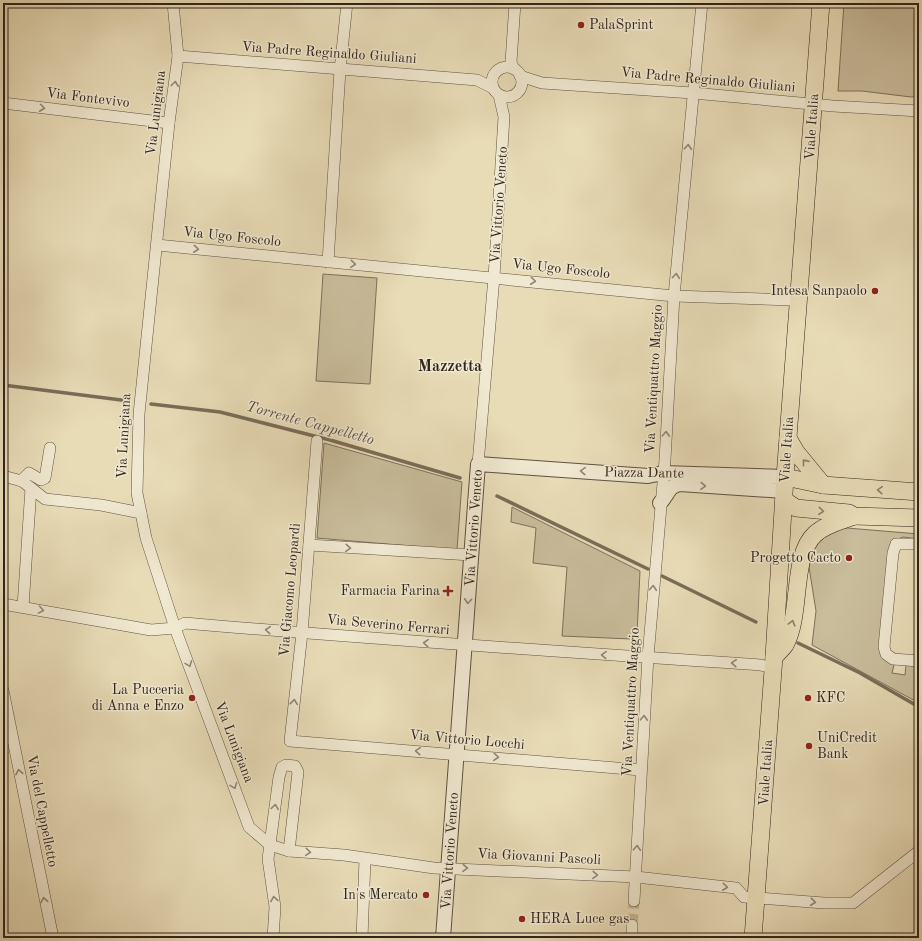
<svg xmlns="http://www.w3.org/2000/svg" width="922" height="941" font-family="'Old Standard TT',serif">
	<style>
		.green { fill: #c9bd9c; stroke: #7c705c }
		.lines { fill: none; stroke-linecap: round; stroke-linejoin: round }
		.stream { stroke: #796d59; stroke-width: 3.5 }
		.minor-tunnel { stroke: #c3b798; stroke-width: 11; stroke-dasharray: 11 5.5; stroke-linecap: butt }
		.minor-casing { stroke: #5e5242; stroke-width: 12 }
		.tertiary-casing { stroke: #5e5242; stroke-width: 16 }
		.primary-casing { stroke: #30241b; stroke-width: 18 }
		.minor { stroke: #f0e8d0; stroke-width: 11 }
		.tertiary { stroke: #f0e8d0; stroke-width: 14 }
		.primary { stroke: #e8dcb7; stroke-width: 17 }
		.oneway { stroke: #908676 }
		.oneway2 { stroke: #8c8069 }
		.poi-dot { fill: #8f2418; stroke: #f0e8d0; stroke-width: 1.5 }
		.labels { text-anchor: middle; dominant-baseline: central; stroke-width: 3; stroke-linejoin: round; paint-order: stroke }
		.poi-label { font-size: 14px; fill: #30241b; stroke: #f0e8d0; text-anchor: end }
		.street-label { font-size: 14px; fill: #30241b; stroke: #f0e8d0 }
		.water-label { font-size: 15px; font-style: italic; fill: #5a4e3f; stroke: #f0e8d0 }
		.quarter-label { font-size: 16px; font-weight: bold; fill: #30241b; stroke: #f0e8d0 }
	</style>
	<rect width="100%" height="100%" fill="#e8dcb7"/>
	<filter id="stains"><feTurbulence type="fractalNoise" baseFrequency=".005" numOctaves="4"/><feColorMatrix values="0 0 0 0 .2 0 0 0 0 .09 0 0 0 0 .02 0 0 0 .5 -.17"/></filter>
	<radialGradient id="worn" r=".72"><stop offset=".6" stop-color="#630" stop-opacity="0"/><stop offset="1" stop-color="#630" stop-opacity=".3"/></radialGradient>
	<g class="green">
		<polygon points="844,3 919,3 919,96 911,97 862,91 838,91"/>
		<polygon points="323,274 377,278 370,384 316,381"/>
		<polygon points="324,443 462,482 457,550 317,538"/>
		<polygon points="512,507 640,571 637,634 631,639 562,636 567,567 533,563 536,528 511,522"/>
		<polygon points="847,528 919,534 919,539 903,537 893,541 880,647 881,656 894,665 892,673 905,675 906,665 919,666 919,703 812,645 816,611 809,567 814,546 835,529"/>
	</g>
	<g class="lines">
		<g class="stream">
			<polyline points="3,385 129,401"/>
			<polyline points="151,404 220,412 330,440 460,478"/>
			<polyline points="497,496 648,569"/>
			<polyline points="662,576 756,622"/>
			<polyline points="798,643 860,673 919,707"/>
		</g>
		<polyline class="minor-tunnel" points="632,925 634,901"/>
		<defs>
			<g id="minor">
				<polyline points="173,3 178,56 169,123 139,414 137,493 146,538 175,628 249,827 270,845 289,851 344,855 434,868 636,877 736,888 744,897 824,903 853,903 919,851"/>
				<polyline points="178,56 477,80 493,88"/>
				<circle cx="507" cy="82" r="15"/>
				<polyline points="514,69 511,62 515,3"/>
				<polyline points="520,76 542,83 693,93 833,106 919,111"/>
				<polyline points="3,103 169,123"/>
				<polyline points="157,245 674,296 792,300"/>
				<polyline points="328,262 340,70 347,3"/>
				<polyline points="317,441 302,633 290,741 641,770"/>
				<polyline points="478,464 494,277 504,117 499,95"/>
				<polyline points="3,476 22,481 45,499 101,505 141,513"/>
				<polyline points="21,481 29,473 41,480 45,478 50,448"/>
				<polyline points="919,544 896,544 893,553 884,647 886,654 893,659 919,661"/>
				<polyline points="309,545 471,555"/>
				<path d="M3,604L151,630L175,628L185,623C377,640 568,652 760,665L773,668"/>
				<polyline points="23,607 31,488"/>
				<polyline points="3,690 53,938"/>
				<polyline points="634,901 648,657 665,460 674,296 702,3"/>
				<polyline points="273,938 275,907 268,859 279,777 282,767 286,765 295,766 298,772 289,851"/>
				<polyline points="362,938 365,859"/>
				<polyline points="632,938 632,925"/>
			</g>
			<g id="tertiary">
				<path d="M660,503C668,495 668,486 680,484L784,491"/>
				<polyline points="443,938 478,464 648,476 663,473 785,477"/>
			</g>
			<g id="primary">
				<polyline points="788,438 796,452 823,485"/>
				<polyline points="785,477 823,485 919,492"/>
				<polyline points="784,500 796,508 849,513 854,516 919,518"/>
				<path d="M774,657C778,653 782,649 785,645C802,615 791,556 815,534C826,524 841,521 854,516"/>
				<polyline points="753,938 774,657 785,477 821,3"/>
			</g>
		</defs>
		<use href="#minor" class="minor-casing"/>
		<use href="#tertiary" class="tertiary-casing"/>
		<use href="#primary" class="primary-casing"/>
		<use href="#minor" class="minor"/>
		<use href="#tertiary" class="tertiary"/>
		<use href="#primary" class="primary"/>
	</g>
	<defs><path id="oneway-chevron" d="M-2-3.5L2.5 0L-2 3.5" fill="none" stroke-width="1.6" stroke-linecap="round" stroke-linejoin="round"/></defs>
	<g class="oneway">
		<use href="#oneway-chevron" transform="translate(175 84) rotate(-83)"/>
		<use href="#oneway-chevron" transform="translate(42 108) rotate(7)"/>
		<use href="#oneway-chevron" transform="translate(688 147) rotate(-85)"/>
		<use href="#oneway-chevron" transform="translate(196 249) rotate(6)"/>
		<use href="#oneway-chevron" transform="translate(353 264) rotate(5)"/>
		<use href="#oneway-chevron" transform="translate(676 276) rotate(-85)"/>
		<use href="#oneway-chevron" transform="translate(533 281) rotate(6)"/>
		<use href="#oneway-chevron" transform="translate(666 434) rotate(-87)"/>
		<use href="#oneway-chevron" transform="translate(583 471) rotate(-176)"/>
		<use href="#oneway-chevron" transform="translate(703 486) rotate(3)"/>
		<use href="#oneway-chevron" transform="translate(348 548) rotate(3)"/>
		<use href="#oneway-chevron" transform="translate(653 588) rotate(-85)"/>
		<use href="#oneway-chevron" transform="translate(468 601) rotate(94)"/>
		<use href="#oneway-chevron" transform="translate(41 610) rotate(10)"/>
		<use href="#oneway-chevron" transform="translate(268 630) rotate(-175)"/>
		<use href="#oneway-chevron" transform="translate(426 643) rotate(-175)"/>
		<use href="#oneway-chevron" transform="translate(604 655) rotate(-177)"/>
		<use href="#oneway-chevron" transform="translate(734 663) rotate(-176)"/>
		<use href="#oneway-chevron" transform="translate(189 664) rotate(69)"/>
		<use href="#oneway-chevron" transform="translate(294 702) rotate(-84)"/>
		<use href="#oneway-chevron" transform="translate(644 718) rotate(-87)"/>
		<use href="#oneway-chevron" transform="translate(418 751) rotate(-176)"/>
		<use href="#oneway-chevron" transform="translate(496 757) rotate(5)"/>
		<use href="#oneway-chevron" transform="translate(19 772) rotate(-101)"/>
		<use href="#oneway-chevron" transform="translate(234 786) rotate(69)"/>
		<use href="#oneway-chevron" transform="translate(275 807) rotate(-82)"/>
		<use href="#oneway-chevron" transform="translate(637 848) rotate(-87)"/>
		<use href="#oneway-chevron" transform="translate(308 852) rotate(5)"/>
		<use href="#oneway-chevron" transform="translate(465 868) rotate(3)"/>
		<use href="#oneway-chevron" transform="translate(595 875) rotate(3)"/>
		<use href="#oneway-chevron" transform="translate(725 887) rotate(6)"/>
		<use href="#oneway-chevron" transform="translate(274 899) rotate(-99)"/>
		<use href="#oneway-chevron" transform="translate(44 900) rotate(-101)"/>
		<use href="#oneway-chevron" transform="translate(813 902) rotate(6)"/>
	</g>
	<g class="oneway2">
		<use href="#oneway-chevron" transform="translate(805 462) rotate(-129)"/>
		<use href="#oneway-chevron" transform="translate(880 490) rotate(-176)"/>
		<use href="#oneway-chevron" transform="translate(821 511) rotate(5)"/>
		<use href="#oneway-chevron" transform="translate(792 623) rotate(-75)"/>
	</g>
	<g class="poi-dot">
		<circle cx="581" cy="25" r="4"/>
		<circle cx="875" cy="291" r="4"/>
		<circle cx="849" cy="558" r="4"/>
		<path d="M446 585h4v4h4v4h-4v4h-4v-4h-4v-4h4z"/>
		<circle cx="192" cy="698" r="4"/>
		<circle cx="808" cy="698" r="4"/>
		<circle cx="809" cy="746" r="4"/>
		<circle cx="426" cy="895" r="4"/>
		<circle cx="522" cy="919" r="4"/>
	</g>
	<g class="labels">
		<g class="poi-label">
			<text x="589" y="25" text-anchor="start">PalaSprint</text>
			<text x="867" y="291">Intesa Sanpaolo</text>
			<text x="841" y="558">Progetto Cacto</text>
			<text x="440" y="591">Farmacia Farina</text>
			<text x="184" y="690">La Pucceria<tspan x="184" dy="16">di Anna e Enzo</tspan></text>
			<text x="816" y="698" text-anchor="start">KFC</text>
			<text x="817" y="738" text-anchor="start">UniCredit<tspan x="817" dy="16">Bank</tspan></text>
			<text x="418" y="895">In's Mercato</text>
			<text x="530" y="919" text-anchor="start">HERA Luce gas</text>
		</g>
		<g class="street-label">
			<text transform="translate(329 53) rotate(4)">Via Padre Reginaldo Giuliani</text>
			<text transform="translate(708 80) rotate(5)">Via Padre Reginaldo Giuliani</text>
			<text transform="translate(88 98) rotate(7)">Via Fontevivo</text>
			<text transform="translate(156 113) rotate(-83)">Via Lunigiana</text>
			<text transform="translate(812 127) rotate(-86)">Viale Italia</text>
			<text transform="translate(499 205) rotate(-86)">Via Vittorio Veneto</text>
			<text transform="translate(232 237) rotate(6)">Via Ugo Foscolo</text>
			<text transform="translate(561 269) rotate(6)">Via Ugo Foscolo</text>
			<text transform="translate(654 379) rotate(-87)">Via Ventiquattro Maggio</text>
			<text transform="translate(124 436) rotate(-87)">Via Lunigiana</text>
			<text transform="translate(787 450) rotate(-86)">Viale Italia</text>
			<text transform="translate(644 473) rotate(1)">Piazza Dante</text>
			<text transform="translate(474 528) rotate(-86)">Via Vittorio Veneto</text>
			<text transform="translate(290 590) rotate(-85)">Via Giacomo Leopardi</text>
			<text transform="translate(388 625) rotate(5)">Via Severino Ferrari</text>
			<text transform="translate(631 702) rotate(-87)">Via Ventiquattro Maggio</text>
			<text transform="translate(467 740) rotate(5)">Via Vittorio Locchi</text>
			<text transform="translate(234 742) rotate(69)">Via Lunigiana</text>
			<text transform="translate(766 773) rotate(-86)">Viale Italia</text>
			<text transform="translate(42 811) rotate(79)">Via del Cappelletto</text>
			<text transform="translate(450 851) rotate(-86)">Via Vittorio Veneto</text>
			<text transform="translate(539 857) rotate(3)">Via Giovanni Pascoli</text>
		</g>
		<g class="water-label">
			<text transform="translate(310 424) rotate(15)">Torrente Cappelletto</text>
		</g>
		<g class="quarter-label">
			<text x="450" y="367">Mazzetta</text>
		</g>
	</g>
	<rect width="922" height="941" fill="none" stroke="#e8dcb7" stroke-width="16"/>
	<rect x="4" y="4" width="914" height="933" fill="none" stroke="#30241b" stroke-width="2"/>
	<rect x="8" y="8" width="906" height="925" fill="none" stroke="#30241b"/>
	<rect width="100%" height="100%" filter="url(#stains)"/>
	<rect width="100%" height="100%" fill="url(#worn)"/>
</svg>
